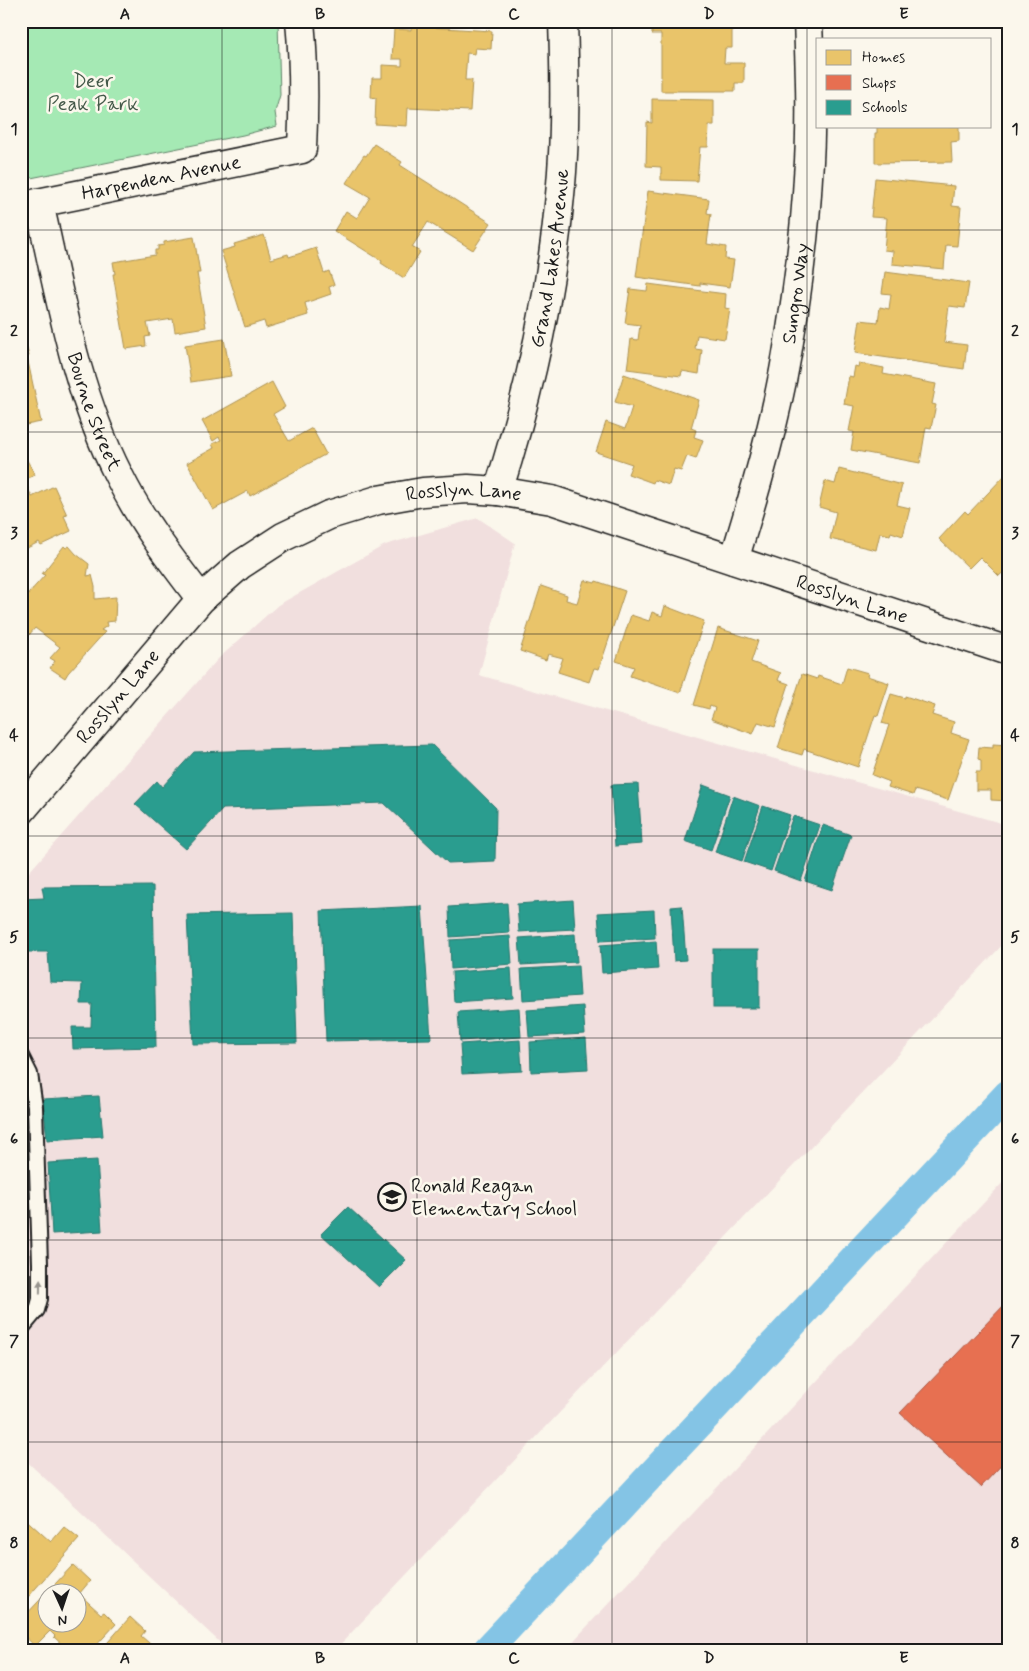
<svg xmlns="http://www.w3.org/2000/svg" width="1029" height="1671" font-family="Mynerve,sans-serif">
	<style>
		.built { fill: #f1dfde }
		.green { fill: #a5e9b4; stroke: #608268 }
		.homes { fill: #e9c46a; stroke: #ac9253; fill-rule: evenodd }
		.shops { fill: #e76f51; stroke: #aa5641 }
		.schools { fill: #2a9d8f; stroke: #26766c }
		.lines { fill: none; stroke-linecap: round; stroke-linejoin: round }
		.canal { stroke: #84c4e5; stroke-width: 29 }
		.service-casing { stroke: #1c1c1c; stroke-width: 18 }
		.minor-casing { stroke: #1c1c1c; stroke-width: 31 }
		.tertiary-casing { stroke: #1c1c1c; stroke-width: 31 }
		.service { stroke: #fbf7ec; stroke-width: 14 }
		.minor { stroke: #fbf7ec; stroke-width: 28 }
		.tertiary { stroke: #fbf7ec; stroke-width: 28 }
		.oneway { fill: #97948e }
		.grid { fill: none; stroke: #1c1c1c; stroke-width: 1; stroke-opacity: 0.55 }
		.labels { text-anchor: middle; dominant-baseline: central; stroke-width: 5; stroke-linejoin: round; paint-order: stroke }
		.park-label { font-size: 20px; fill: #455a4a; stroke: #fbf7ec }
		.street-label { font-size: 20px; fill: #1c1c1c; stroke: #fbf7ec }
		.poi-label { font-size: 20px; fill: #1c1c1c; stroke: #fbf7ec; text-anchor: start }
		.neatline { fill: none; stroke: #1c1c1c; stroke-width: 2 }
		.grid-label { font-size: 16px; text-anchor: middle; font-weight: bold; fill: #1c1c1c }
	</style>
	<rect width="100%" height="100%" fill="#fbf7ec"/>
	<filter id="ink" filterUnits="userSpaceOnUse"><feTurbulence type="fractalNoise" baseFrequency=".02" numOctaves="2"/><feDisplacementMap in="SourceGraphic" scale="10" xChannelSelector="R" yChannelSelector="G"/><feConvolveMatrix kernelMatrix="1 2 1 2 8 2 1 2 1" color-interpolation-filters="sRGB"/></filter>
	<g filter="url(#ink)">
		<g class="built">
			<polygon points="478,518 515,543 479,675 1008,825 1008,939 335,1650 228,1650 21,1456 21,881 218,659 278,605 385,545"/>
			<polygon points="1008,1177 1008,1650 565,1650"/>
		</g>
		<polygon class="green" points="21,21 278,21 280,95 275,112 277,126 243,135 21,180"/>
		<g class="homes">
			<polygon points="652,21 725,21 725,27 732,27 732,48 725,48 724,63 744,63 744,83 735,83 735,91 661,91 661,34 652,34"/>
			<polygon points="411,26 492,31 491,49 475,48 474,54 467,53 465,80 472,80 470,111 408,108 407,126 375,124 376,98 371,97 372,78 382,78 382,65 402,66 402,59 392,59 394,29 411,30"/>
			<polygon points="652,99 714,100 714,125 709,125 708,147 700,147 697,181 661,180 661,167 646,166 647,122 652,123"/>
			<polygon points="877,126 959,126 959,141 951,142 952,162 875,163 875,133 877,133"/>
			<polygon points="374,144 402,162 400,165 491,223 473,250 428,222 412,247 420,252 404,278 381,263 382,261 334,231 346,211 357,218 370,197 346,183 364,155 366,156"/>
			<polygon points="875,178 954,186 952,206 961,207 957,246 946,245 944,269 892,264 893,251 884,250 887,218 871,217"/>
			<polygon points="648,191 709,199 707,213 711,214 707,244 726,247 725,259 734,260 730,287 700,283 700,286 636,277"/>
			<polygon points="264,235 271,259 288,254 289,257 316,248 324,273 329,271 334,285 329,287 331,294 305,303 308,315 266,328 264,321 245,327 221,251 235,247 234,244"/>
			<polygon points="194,237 200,273 197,273 206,327 175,332 173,319 147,323 150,336 145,337 146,346 126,349 113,274 115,274 113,262 155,255 155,250 158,250 158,246 164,245 164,242"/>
			<polygon points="885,272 969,283 965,308 949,306 944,342 967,345 964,369 855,353 860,320 878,322 880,307 889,309 891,294 882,293"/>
			<polygon points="648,284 726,294 725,308 730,309 725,339 697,335 695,349 702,350 699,374 682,371 681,376 627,369 631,339 638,340 640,325 625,323 630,289 647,291"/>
			<polygon points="21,333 24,346 26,345 29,356 27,357 41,422 21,426"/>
			<polygon points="224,339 231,376 191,382 185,345"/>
			<polygon points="859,363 884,368 883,374 936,384 932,404 936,405 931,428 926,427 920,463 851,450 854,432 849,431 854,406 844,404 849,376 853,377 855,366 858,367"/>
			<polygon points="624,374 699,400 691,428 696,430 694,437 703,440 696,459 687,456 681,471 674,469 669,485 654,480 653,483 628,474 632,464 596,452 606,422 625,429 632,407 615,402"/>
			<polygon points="272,382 285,407 273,414 289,441 312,428 326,454 250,496 248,491 213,510 187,463 214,448 212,444 221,440 219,437 213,441 202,421"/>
			<polygon points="21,449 35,475 24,480 32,497 54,486 67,515 64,516 71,531 41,545 39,542 21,551"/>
			<polygon points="839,469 902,485 897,505 910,508 903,536 891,532 890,535 880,533 876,550 830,539 836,512 819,507 825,481 835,484"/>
			<polygon points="1008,472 1008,568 999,576 980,557 969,568 939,539 965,511 968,514"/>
			<polygon points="64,546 66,548 69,546 76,554 89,564 87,576 92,575 95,587 95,599 116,597 115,621 106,622 107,626 101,630 105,632 68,673 65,678 50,668 55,661 50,658 60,647 35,628 21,644 21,602 45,575 42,574"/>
			<polygon points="584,580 595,583 596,581 625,591 599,669 594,668 589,682 558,672 563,658 548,654 546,660 520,651 541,586 567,595 566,600 577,603"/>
			<polygon points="665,606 704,621 680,693 630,676 634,667 616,661 631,615 649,621 652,612 662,616"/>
			<polygon points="718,628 758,641 751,662 781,673 778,680 789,684 775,727 758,722 753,734 711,719 715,708 710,706 709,709 694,705"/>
			<polygon points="847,667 868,673 867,676 889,683 878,716 875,715 858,767 804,749 802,755 778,748 802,674 817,679 818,676 842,684"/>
			<polygon points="891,694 905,698 905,696 935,706 932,715 954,722 951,733 969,739 948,800 915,790 913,795 888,787 890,782 872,775 889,725 882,723"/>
			<polygon points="993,744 1008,745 1008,801 991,800 991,790 976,790 976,772 981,772 981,760 978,759 979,747 993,748"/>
			<polygon points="21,1515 51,1542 64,1527 79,1539 21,1605"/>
			<path d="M73,1565L90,1581L79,1594L101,1614L104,1612L116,1624L92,1650H78L72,1644L67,1649L54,1637L55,1636L50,1631L35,1646L21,1633V1620ZM48,1594H78V1624H48Z"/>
			<polygon points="130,1617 145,1631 141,1636 157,1650 101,1650"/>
		</g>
		<polygon class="shops" points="1008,1301 1008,1458 981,1487 900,1413"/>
		<g class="schools">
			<polygon points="432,745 496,808 495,861 448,863 384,803 223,809 186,849 135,804 157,781 162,787 194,752"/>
			<polygon points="638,784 642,844 615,846 611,785"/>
			<polygon points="703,785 730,795 711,850 685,841"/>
			<polygon points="733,796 760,806 742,861 715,852"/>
			<polygon points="763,806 790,815 771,871 744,862"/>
			<polygon points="793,816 820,825 801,881 774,871"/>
			<polygon points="823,825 851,835 832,890 805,881"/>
			<polygon points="153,886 156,1047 73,1049 72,1027 91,1027 92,1004 81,1004 82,983 50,982 48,952 21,952 21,899 44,898 42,887"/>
			<polygon points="573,900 575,929 519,932 517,904"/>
			<polygon points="507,903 509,933 450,937 449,907"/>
			<polygon points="422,906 431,1039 326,1041 321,911"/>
			<polygon points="682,906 686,960 674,961 671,907"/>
			<polygon points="654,910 655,938 600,941 598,913"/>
			<polygon points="293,913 297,1043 193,1044 187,915"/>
			<polygon points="575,934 577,962 521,965 519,938"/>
			<polygon points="510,936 512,964 451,969 450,940"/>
			<polygon points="656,941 658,969 602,973 600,945"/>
			<rect x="713" y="949" width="46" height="59"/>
			<polygon points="578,966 580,996 523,1000 521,969"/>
			<polygon points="511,968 513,998 454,1002 452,972"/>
			<polygon points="583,1006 585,1034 529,1037 527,1010"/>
			<polygon points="519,1008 521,1037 460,1041 458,1012"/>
			<polygon points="586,1038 588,1069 531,1072 530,1042"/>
			<polygon points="520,1040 522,1071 462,1074 460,1044"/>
			<polygon points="99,1096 103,1136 47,1140 43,1099"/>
			<polygon points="97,1160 102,1231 52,1234 48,1163"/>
			<polygon points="348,1207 406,1260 379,1287 321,1234"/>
		</g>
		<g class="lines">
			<polyline class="canal" points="487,1650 1008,1094"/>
			<defs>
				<polyline id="service" points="21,1056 30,1074 35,1107 40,1264 40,1299 37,1310 21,1329"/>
				<g id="minor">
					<path id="s1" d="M39,203C60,296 75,390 119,476C141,521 171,560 201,599"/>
					<path id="s2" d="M23,206L302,149C304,107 304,63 300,21"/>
					<path id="s3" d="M734,560C755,492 775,424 787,354C797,295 805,236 808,177C812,125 810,73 808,21"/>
					<path id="s4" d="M21,811L201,599L240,565L283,537L329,515L378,500L423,492L468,489L498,491L552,500L1008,651"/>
				</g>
				<g id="tertiary">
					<path id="s5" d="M498,491C529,395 551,296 560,195C566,138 565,79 563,21"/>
				</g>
			</defs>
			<use href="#service" class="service-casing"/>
			<use href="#minor" class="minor-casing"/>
			<use href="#tertiary" class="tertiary-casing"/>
			<use href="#service" class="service"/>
			<use href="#minor" class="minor"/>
			<use href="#tertiary" class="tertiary"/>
		</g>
		<defs><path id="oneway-solid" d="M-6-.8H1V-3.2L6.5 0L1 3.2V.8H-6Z" transform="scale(1.25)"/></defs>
		<use class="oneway" href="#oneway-solid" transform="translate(40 1287) rotate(-89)"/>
	</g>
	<path class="grid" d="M222,21V1650M417,21V1650M612,21V1650M807,21V1650M21,230H1008M21,432H1008M21,634H1008M21,836H1008M21,1038H1008M21,1240H1008M21,1442H1008"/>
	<defs>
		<symbol id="school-ring" viewBox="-11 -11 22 22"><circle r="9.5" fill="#fbf7ec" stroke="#1c1c1c" stroke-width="1.5"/><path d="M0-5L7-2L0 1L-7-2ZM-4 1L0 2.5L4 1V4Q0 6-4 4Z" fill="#1c1c1c"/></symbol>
	</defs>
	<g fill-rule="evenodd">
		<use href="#school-ring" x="376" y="1181" width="32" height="32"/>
	</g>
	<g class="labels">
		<g class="park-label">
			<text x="93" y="81">Deer<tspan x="93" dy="23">Peak Park</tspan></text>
		</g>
		<g class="street-label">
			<text stroke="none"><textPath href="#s2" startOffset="141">Harpenden Avenue</textPath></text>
			<text stroke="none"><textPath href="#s5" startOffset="239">Grand Lakes Avenue</textPath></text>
			<text stroke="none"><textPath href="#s3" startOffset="274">Sungro Way</textPath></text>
			<text stroke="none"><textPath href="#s1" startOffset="216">Bourne Street</textPath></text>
			<text stroke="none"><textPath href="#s4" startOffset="570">Rosslyn Lane</textPath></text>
			<text stroke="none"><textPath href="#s4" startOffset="975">Rosslyn Lane</textPath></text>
			<text stroke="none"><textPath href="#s4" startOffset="150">Rosslyn Lane</textPath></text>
		</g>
		<g class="poi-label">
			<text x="411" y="1186">Ronald Reagan<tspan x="411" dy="23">Elementary School</tspan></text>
		</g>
	</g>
	<rect width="1029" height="1671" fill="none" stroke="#fbf7ec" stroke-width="55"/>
	<rect x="816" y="38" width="175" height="90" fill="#fbf7ec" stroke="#a29f99"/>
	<rect x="826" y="50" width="25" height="15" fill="#e9c46a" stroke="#a29f99"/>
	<text x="862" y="62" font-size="15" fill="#1c1c1c">Homes</text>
	<rect x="826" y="75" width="25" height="15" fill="#e76f51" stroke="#a29f99"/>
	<text x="862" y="88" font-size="15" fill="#1c1c1c">Shops</text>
	<rect x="826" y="100" width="25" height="15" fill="#2a9d8f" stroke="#a29f99"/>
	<text x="862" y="112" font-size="15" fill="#1c1c1c">Schools</text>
	<g transform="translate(62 1608) rotate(177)"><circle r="24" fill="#fbf7ec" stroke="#a29f99"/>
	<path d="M0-4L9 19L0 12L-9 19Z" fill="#1c1c1c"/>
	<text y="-8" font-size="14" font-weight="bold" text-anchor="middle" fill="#1c1c1c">N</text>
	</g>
	<rect x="28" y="28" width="974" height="1616" class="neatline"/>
	<g class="grid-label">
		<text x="125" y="19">A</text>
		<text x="320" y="19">B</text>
		<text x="514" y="19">C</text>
		<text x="709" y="19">D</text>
		<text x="904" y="19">E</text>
		<text x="14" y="134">1</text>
		<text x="1015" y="134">1</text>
		<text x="14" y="336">2</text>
		<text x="1015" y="336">2</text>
		<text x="14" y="538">3</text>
		<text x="1015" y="538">3</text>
		<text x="14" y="740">4</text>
		<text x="1015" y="740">4</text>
		<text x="14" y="942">5</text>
		<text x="1015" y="942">5</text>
		<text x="14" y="1144">6</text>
		<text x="1015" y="1144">6</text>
		<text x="14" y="1346">7</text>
		<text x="1015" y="1346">7</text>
		<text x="14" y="1548">8</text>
		<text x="1015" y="1548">8</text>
		<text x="125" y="1663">A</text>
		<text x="320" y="1663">B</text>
		<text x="514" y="1663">C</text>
		<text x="709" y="1663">D</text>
		<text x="904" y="1663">E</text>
	</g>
</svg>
